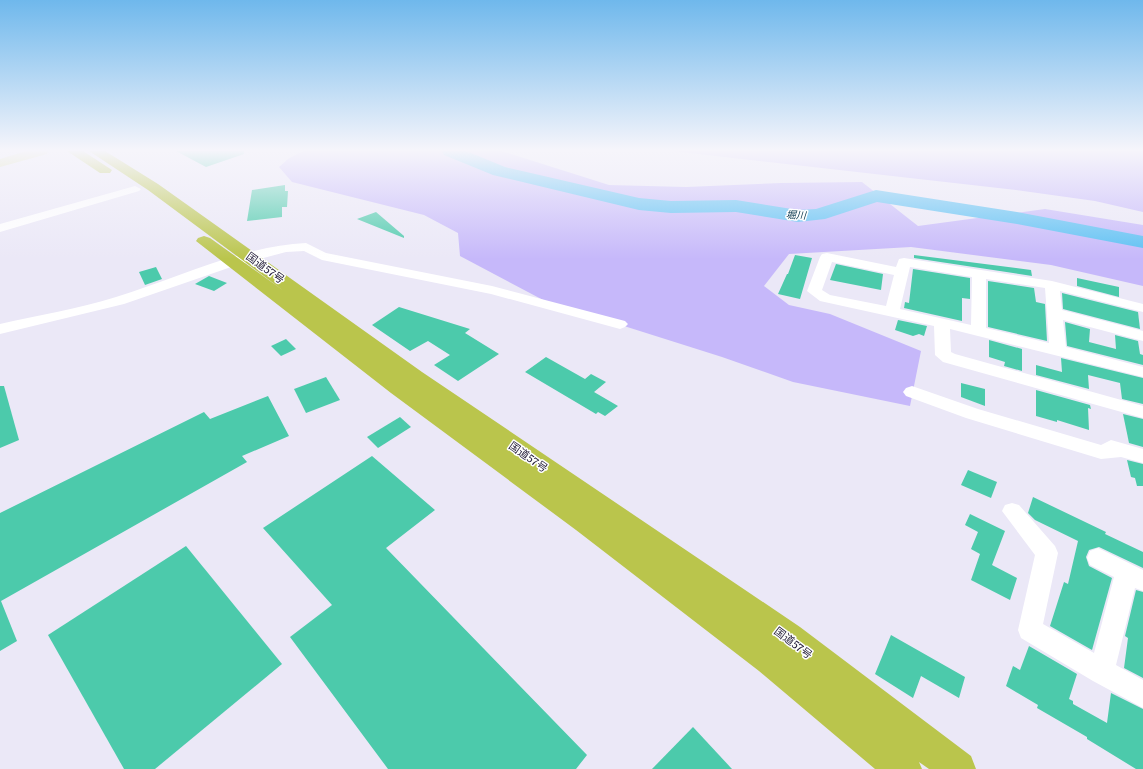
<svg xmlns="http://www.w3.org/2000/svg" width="1143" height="769" font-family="Literata,'Noto Sans JP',serif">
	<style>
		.green { fill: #c6b8fa }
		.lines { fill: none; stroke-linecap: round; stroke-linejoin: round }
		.river { fill: #5abff3; fill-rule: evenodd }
		.building { fill: #4ccaab }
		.minor { fill: #fff; fill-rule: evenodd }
		.major { fill: #d6dc94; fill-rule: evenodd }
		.highway { fill: #bac54c; fill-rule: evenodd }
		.labels { text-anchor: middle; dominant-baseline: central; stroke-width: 3; stroke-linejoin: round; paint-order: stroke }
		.far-water-label { font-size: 10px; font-style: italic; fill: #08354b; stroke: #fff }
		.street-label { font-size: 11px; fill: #251f39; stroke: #fff }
	</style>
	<rect width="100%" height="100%" fill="#ebe8f7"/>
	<g class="green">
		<polygon points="303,151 502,151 609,185 686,187 781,183 862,182 918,226 1045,209 1143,225 1143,286 1051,265 911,247 789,254 764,286 789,305 830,314 921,351 910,406 793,382 722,357 545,301 460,256 458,233 424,215 292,182 279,167 288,159"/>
		<polygon points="672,151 1143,151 1143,212 1095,201 1016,190"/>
	</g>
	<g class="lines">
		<polygon class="river" points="442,151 466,151 505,167 639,198 671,201 736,200 798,210 816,209 876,190 1017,212 1143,236 1143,248 1017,224 877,202 825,219 798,222 736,212 671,213 639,210 493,175 444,155"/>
	</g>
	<g class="building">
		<polygon points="176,151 244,151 244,154 206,167"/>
		<polygon points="285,185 285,191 288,191 287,207 282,207 282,217 247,221 252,190"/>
		<polygon points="376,212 404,236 404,238 357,219"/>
		<polygon points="795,255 812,258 800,299 778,294 787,274 788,274"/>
		<polygon points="914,255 1031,270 1032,276 914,258"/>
		<polygon points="836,264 883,274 881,290 830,280"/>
		<polygon points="156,267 162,279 145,285 139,272"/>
		<polygon points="913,269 970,278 970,299 962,298 962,321 904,308 905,302 909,303"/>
		<polygon points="209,276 227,283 214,291 195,284"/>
		<polygon points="1077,278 1119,287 1119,297 1077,286"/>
		<polygon points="988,281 1034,288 1036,302 1045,304 1047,341 988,327"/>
		<polygon points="1062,293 1138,312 1140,329 1063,309"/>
		<polygon points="399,307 470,329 465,333 499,354 458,381 434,365 450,355 428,341 410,351 372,325"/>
		<polygon points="898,320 927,326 924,336 919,334 913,336 895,330"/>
		<polygon points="1065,322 1090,329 1089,342 1116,349 1115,335 1138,341 1140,354 1143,355 1143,365 1067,346"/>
		<polygon points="286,339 296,349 281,356 271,346"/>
		<polygon points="989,340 1022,349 1022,371 1004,366 1005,362 989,357"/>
		<polygon points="546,357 585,379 591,374 606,382 594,392 618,406 605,416 598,412 596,414 525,372"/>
		<polygon points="1061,358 1143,378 1143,404 1122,399 1120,383 1088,375 1089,389 1036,375 1036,365 1062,372"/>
		<polygon points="326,377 340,400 306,413 294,389"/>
		<polygon points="961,383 985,389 985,406 961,397"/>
		<polygon points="0,386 4,386 19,440 0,448"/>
		<polygon points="1036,390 1090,405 1091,409 1088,408 1089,430 1057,420 1057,422 1036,416"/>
		<polygon points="268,396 289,436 242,456 247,462 1,601 17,641 0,651 0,513 204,412 210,419"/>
		<polygon points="1123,414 1143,419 1143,447 1129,443"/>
		<polygon points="400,417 411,427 378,448 367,437"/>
		<polygon points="372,456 435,510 386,548 587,755 576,769 388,769 290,637 332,605 263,528"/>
		<polygon points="1127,460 1143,464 1143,486 1137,486 1135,478 1131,477"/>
		<polygon points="968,470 997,482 991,498 961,485"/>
		<polygon points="1033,497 1106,532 1105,534 1143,552 1143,568 1099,547 1089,550 1086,557 1089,566 1112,578 1092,650 1050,626 1064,582 1068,584 1078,541 1035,520 1028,513"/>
		<polygon points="970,514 1005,531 992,565 1017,578 1010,600 971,580 980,554 971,549 978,532 965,525"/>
		<polygon points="186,546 282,664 155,769 124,769 48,635"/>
		<polygon points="1136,590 1143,592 1143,678 1124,668 1128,638 1125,636"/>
		<polygon points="891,635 965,677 959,698 921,676 913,698 875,674"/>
		<polygon points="1029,646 1077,674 1069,699 1073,701 1073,704 1107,723 1111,693 1143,709 1143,769 1136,769 1087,739 1087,737 1037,708 1038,705 1006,686 1013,666 1020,670"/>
		<polygon points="693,727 732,769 652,769"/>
	</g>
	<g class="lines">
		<g class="minor">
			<polygon points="135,186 141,189 139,191 0,232 0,224"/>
			<path d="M306,243L326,253L492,286L625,321L628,324L625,327L620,329L491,294L322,260L304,251L286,252L237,265L124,304L0,334V324C38,315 78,309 116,297C178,278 241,246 306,243Z"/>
			<path d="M827,253L896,267L899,259L904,258L1052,281L1143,304V312L1060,291L1062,310L1143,331V341L1063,320L1066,347L1143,367V377L950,329L951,352L955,354L1143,406V418L943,362L935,355L934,326L820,301L807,291L820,257L822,254ZM832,262L894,275L886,306L830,295L822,290ZM910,267L972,277L971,325L900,309ZM986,279L1045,288L1049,343L986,328Z"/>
			<polygon points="912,386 978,409 1101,445 1111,440 1143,449 1143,463 1121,457 1101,459 966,418 906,396 903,392 906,388"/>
			<polygon points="1012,503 1019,505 1055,546 1058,553 1043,624 1094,653 1114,577 1090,565 1087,558 1090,551 1098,548 1143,570 1143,591 1135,588 1116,665 1143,680 1143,708 1093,681 1021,638 1018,630 1035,555 1002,511 1005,505"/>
		</g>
		<polygon class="major" points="26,151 48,151 47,154 0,167 0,159"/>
		<g class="highway">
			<polygon points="67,151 83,151 112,170 110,173 100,173"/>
			<polygon points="89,151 105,151 158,184 422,372 800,627 971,756 976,769 929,769 919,762 922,769 875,769 759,671 576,530 391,393 196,241 198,238 204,236 210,238 284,291 148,190"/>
		</g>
	</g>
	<linearGradient id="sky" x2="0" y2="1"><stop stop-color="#6fb8ec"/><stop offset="0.58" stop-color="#f6f5fb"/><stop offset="1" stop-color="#f6f5fb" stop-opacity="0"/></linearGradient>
	<rect width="1143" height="259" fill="url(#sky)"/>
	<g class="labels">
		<g class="far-water-label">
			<text transform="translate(796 214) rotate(3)">堀川</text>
		</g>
		<g class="street-label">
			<text transform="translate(266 267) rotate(36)">国道57号</text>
			<text transform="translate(529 456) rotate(35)">国道57号</text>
			<text transform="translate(794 642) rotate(37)">国道57号</text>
		</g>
	</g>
</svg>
